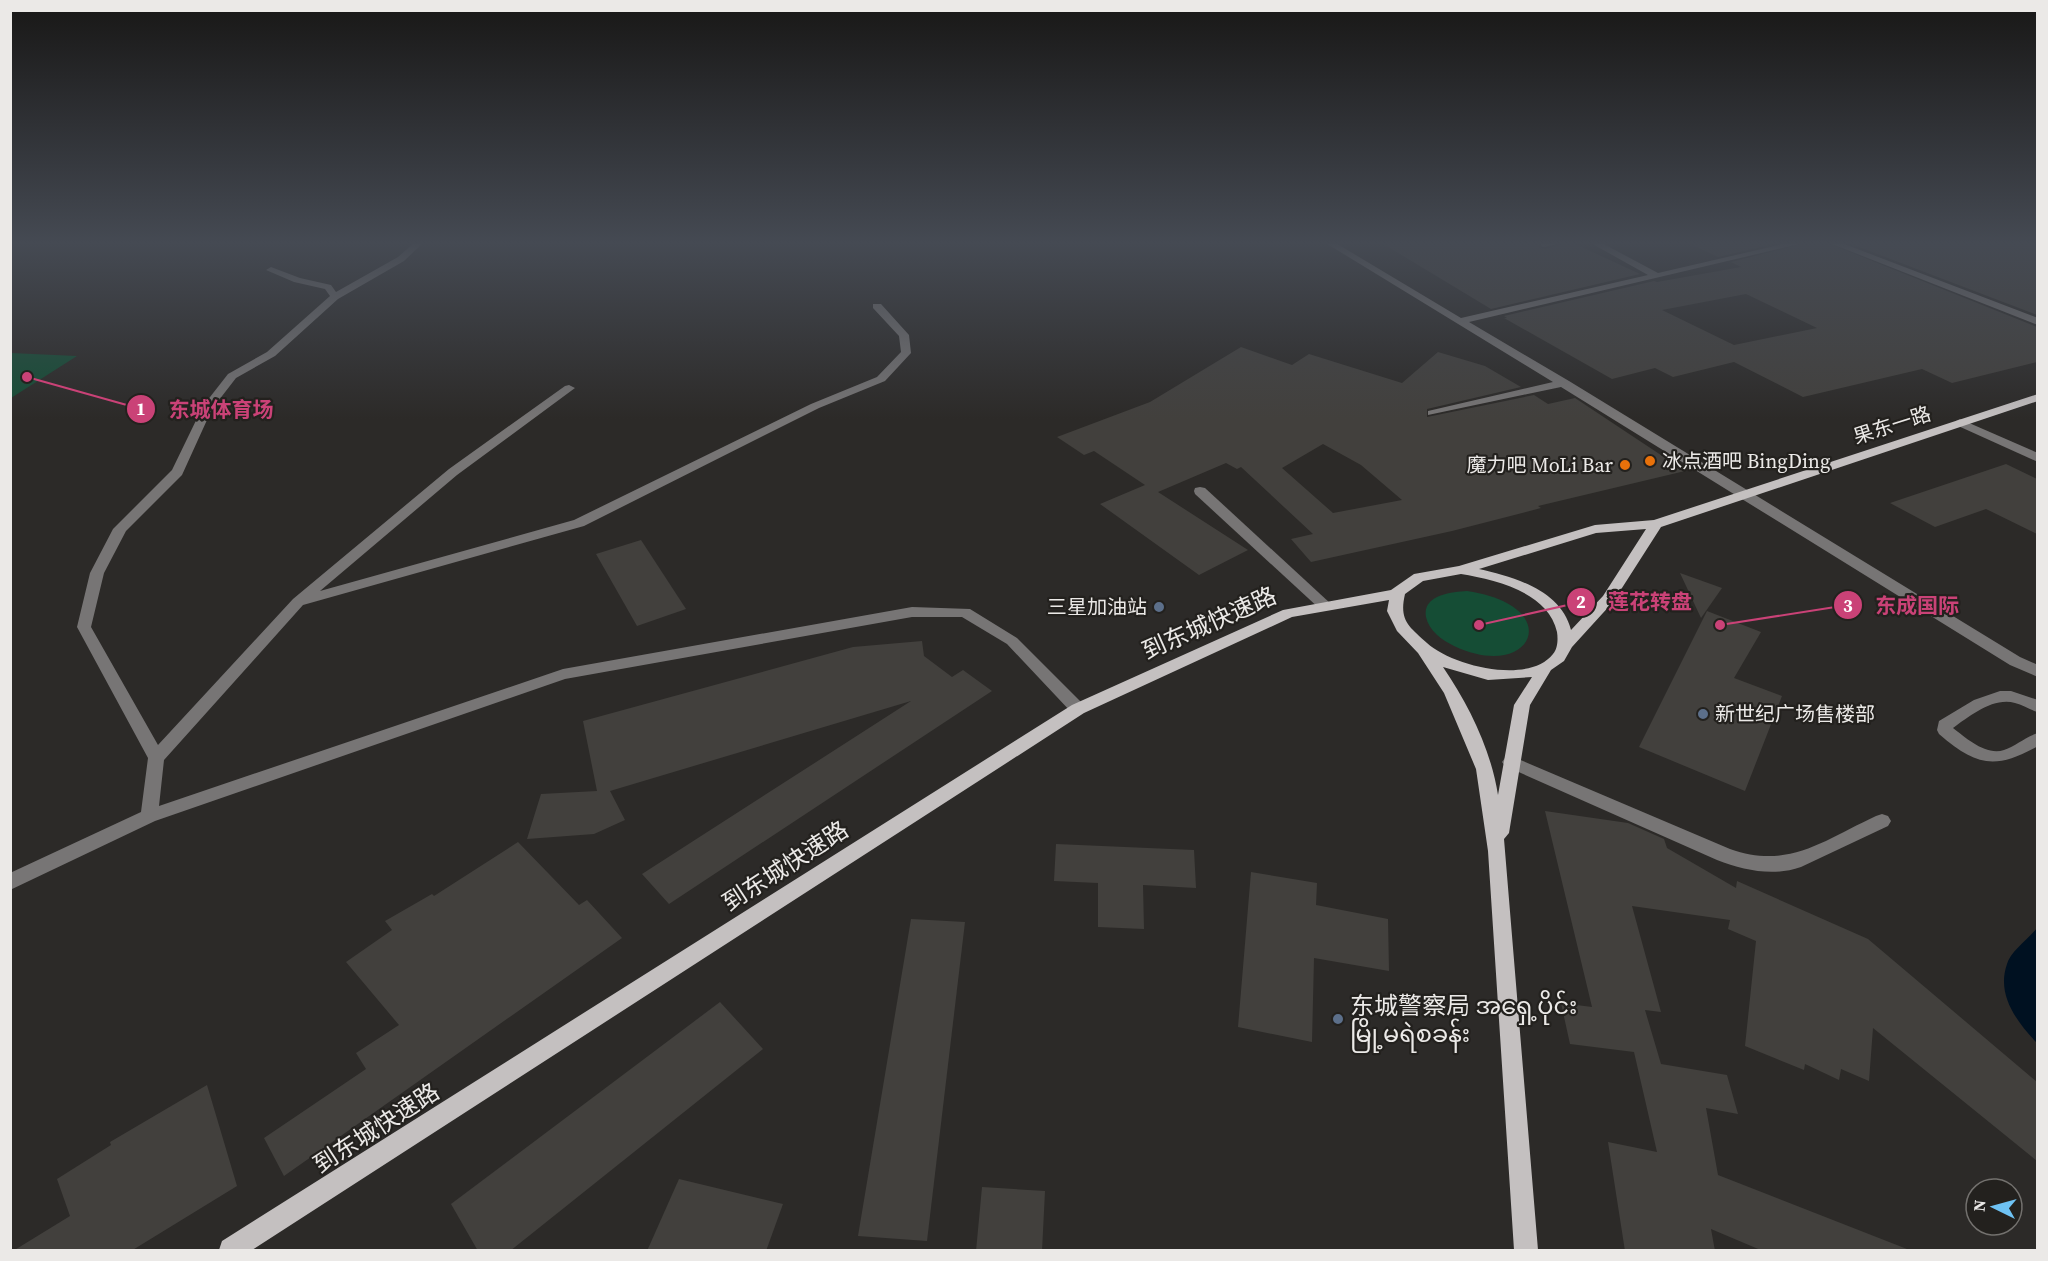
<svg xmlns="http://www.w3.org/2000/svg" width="2048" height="1261" font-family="'Source Serif 4','Noto Sans SC','Noto Sans Myanmar',serif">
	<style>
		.green { fill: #154d35 }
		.water { fill: #001121 }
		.building { fill: #42403d; fill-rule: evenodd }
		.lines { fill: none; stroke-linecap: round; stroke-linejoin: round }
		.minor { fill: #777575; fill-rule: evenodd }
		.major { fill: #c4c0c0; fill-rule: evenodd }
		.food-dot { fill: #e8710a; stroke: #23211e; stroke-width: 2 }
		.service-dot { fill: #5c6f8a; stroke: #23211e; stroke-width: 2 }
		.labels { text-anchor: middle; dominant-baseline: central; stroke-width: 4.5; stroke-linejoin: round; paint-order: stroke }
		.street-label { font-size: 20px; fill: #ebe9e7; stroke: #23211e }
		.poi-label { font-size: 20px; fill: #ebe9e7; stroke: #23211e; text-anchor: start }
		.near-street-label { font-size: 24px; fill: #ebe9e7; stroke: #23211e }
		.near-poi-label { font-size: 24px; fill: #ebe9e7; stroke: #23211e; text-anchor: start }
		.leader { fill: none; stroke: #ca4277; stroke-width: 2 }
		.callout-dot { fill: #ca4277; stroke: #23211e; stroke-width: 2 }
		.mark-label { font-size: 18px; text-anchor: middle; font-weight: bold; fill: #fff }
		.callout-label { font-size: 21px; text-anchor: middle; font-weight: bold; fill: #ca4277; stroke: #23211e; stroke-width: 4.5; stroke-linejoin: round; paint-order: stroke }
	</style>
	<rect width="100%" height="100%" fill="#2c2a28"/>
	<g class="green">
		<polygon points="11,353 77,356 11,398"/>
		<path d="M1467,591C1568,606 1532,683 1454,646C1442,640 1429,631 1426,617C1422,595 1451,592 1467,591Z"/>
	</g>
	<path class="water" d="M2037,928V1043C2017,1022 1996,995 2007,964C2010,952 2029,938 2037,928Z"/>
	<g class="building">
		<polygon points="1380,242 1539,242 1539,247 1545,249 1571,242 1640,274 1491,309"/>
		<polygon points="1686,242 1782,242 1718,257"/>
		<path d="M1810,242H1825L2037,327V362L1952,383L1922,369L1803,397L1734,362L1673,377L1655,368L1612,379L1504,318H1507L1504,316L1654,281L1657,282L1741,267L1731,262ZM1746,294L1817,328L1734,345L1662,310Z"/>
		<polygon points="1846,242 2037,242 2037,315"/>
		<path d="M1241,347L1292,365L1309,354L1402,383L1438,352L1485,366L1521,387L1427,409V417L1534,395L1548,404L1575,398L1685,471L1538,506L1541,508L1452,531L1311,562L1291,539L1313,534L1241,467L1237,469L1226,463L1158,492L1248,550L1199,575L1100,504L1145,485L1094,451L1084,455L1057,437L1150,402ZM1323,444L1361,465L1402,500L1333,513L1282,468Z"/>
		<polygon points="2006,464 2037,479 2037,534 1986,509 1935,527 1890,503"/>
		<polygon points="641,540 686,609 637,626 596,554"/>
		<polygon points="1680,573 1722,588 1701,618"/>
		<polygon points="1707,611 1761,632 1734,678 1782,696 1745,791 1639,747"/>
		<polygon points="922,641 924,656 952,677 963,670 992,691 669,904 642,874 911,701 610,791 625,820 594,834 527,839 541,794 597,791 583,721 853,647"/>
		<polygon points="1545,811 1628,823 1664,839 1667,848 1736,888 1737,881 1868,939 2037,1082 2037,1161 1873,1028 1869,1081 1841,1069 1839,1080 1805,1064 1804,1070 1745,1046 1756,941 1728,929 1730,920 1632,906 1661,1012 1645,1010 1661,1064 1727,1075 1738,1114 1706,1108 1718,1175 1907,1249 1763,1251 1711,1229 1715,1251 1625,1251 1608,1142 1657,1152 1634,1052 1570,1044 1561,1003 1592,1007"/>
		<polygon points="518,842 579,905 587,900 622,938 284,1176 264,1138 366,1069 356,1053 399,1025 346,962 392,930 385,921 432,894 434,896"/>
		<polygon points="1056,844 1194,850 1196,888 1143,885 1144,929 1098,927 1098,883 1054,881"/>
		<polygon points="1251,872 1317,883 1316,905 1388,919 1389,971 1314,958 1312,1042 1238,1027"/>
		<polygon points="911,919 965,922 927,1241 858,1236"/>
		<polygon points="720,1002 763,1049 510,1251 478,1251 451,1204"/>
		<polygon points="207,1085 237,1186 131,1251 13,1251 70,1216 57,1179 111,1145 110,1142"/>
		<polygon points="679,1179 783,1204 766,1251 647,1251"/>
		<polygon points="982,1187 1045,1191 1042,1251 976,1251"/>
	</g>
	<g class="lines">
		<g class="minor">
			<polygon points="415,242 424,242 404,261 338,299 275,356 236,378 212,409 182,475 126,531 104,573 91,627 158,745 293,599 449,469 565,386 569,385 575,388 457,475 320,591 574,520 811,404 877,377 901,352 899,336 873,308 873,304 881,304 909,335 911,353 885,381 819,408 584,526 303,605 164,760 159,806 563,669 912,607 970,609 1017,638 1084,705 1086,709 1084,713 1072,713 1007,644 962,617 912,617 565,679 155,821 10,890 10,873 141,812 148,758 77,627 90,573 113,529 172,470 203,406 228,374 267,352 330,296 325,289 294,282 266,270 271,267 300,278 331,285 336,292 398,257"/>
			<polygon points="1324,242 1334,242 1461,318 1648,275 1589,242 1600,242 1658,273 1792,242 1808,242 1469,322 1569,381 2020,657 2038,665 2038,677 2010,665 1561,387 1428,415 1428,411 1553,382"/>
			<polygon points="1541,242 1566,242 1544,247 1541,246"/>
			<polygon points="1827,242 1839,242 2038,318 2038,325"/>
			<polygon points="1960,419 2038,453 2038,462 1956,425 1956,421"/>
			<polygon points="1200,487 1205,488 1331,604 1333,607 1331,610 1321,610 1195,494 1194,491 1195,488"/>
			<path d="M2000,691H2011L2038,700V712C2030,710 2023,705 2015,703C1993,697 1970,716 1953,728C1966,738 1986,756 2004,750C2016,746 2025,737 2038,733V746C1995,770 1976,766 1939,734L1937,730L1939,721L1974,700Z"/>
			<path d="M1511,756L1730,849C1789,870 1824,840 1876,816L1882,814L1888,816L1891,821L1888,826L1801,867C1772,877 1744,870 1717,860L1505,766L1502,762L1505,758Z"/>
		</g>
		<path class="major" d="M2038,394V401L1661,527L1613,602L1572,647L1564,661L1551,670L1530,705L1509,833L1504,839L1538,1250H1514L1488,851L1476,769L1444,693L1418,653L1397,631L1387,611L1389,600L1292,617L1084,713L252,1250H219L222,1241L1072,705L1283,610L1391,590L1414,574L1459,566L1595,525L1654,520ZM1646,529L1603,596L1571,630C1561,590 1514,577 1479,569L1596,533ZM1461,574C1496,580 1548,592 1557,632C1558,639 1558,648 1553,654C1529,685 1452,666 1427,643C1408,626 1399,620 1405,594L1423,581ZM1443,667L1488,680L1532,677L1514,705L1498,795C1491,750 1469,705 1443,667Z"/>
	</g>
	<linearGradient id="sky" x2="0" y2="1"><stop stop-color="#181716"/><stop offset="0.58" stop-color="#454a53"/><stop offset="1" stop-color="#454a53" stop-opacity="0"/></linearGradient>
	<rect width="2048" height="419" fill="url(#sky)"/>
	<g class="food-dot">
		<circle cx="1650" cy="461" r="6"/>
		<circle cx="1625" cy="465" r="6"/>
	</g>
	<g class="service-dot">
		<circle cx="1159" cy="607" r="6"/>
		<circle cx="1703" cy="714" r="6"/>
		<circle cx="1338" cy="1019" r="6"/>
	</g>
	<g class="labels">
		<g class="street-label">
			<text transform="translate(1892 425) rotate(-18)">果东一路</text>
		</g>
		<g class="poi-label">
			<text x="1662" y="461">冰点酒吧 BingDing</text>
			<text x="1613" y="465" text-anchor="end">魔力吧 MoLi Bar</text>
			<text x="1147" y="607" text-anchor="end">三星加油站</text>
			<text x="1715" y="714">新世纪广场售楼部</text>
		</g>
		<g class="near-street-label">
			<text transform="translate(1209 623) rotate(-24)">到东城快速路</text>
			<text transform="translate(785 866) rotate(-33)">到东城快速路</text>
			<text transform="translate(376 1128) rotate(-33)">到东城快速路</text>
		</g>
		<g class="near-poi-label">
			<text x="1350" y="1005">东城警察局 အရှေ့ပိုင်း<tspan x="1350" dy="28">မြို့မရဲစခန်း</tspan></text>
		</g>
	</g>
	<path class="leader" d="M27 377L141 409M1479 625L1581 602M1720 625L1848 605"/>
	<g class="callout-dot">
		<circle cx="27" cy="377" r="6"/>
		<circle cx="1479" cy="625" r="6"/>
		<circle cx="1720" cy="625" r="6"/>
		<circle cx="141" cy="409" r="15"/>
		<circle cx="1581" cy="602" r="15"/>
		<circle cx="1848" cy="605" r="15"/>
	</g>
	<g class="mark-label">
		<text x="141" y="415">1</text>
		<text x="1581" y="608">2</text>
		<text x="1848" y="612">3</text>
	</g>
	<g class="callout-label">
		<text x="221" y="417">东城体育场</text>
		<text x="1650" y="609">莲花转盘</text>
		<text x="1917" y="613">东成国际</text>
	</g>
	<rect width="2048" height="1261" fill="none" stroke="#ebe9e7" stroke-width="24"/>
	<g transform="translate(1994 1207) rotate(275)"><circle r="28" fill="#23211e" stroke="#73716e" stroke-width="1.5"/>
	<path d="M0-4.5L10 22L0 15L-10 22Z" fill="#6ec2f3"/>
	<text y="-9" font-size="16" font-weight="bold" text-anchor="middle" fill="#ebe9e7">N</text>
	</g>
</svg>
